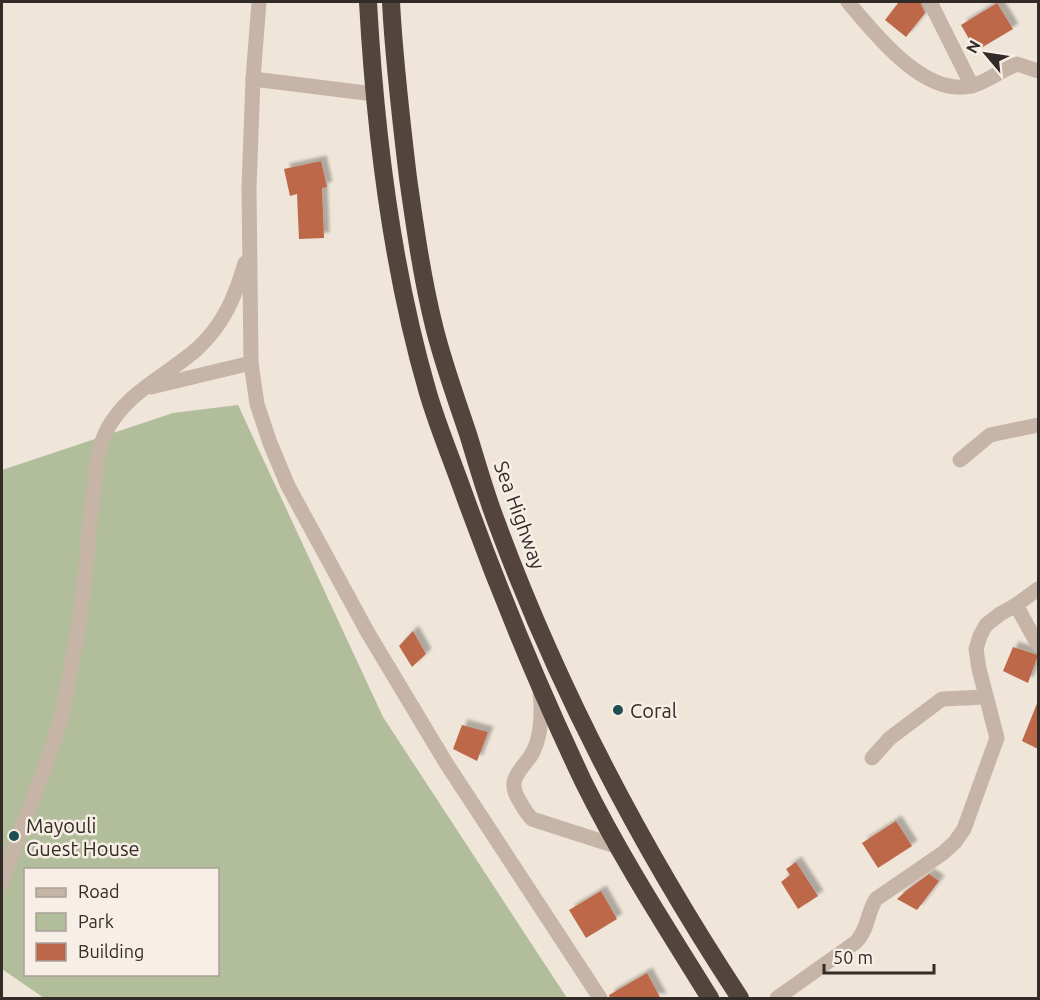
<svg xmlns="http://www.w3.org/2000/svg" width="1040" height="1000" font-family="Ubuntu,sans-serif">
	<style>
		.green { fill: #b1bd9b; fill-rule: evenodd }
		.building { fill: #bc674a; filter: url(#shadow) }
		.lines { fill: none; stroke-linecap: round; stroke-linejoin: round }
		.minor { stroke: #c6b5a6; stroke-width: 15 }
		.highway { stroke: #53453e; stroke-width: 18 }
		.poi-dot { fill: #204d51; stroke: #f7efe5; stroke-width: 2 }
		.labels { text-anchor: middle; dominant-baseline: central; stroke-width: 5; stroke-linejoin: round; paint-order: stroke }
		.street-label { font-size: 20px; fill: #332b27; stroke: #f7efe5 }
		.poi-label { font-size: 20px; fill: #332b27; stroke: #f7efe5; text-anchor: start }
	</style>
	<defs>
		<filter id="shadow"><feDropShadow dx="5.5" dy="-5.5" stdDeviation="1.5" flood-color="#0004"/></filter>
	</defs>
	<rect width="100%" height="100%" fill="#efe5d9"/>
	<path class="green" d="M238,405L383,717L567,998H44L2,969V470L173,413ZM26,870H218V974H26Z"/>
	<g class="building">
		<polygon points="899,2 920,2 925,13 906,37 885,20"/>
		<polygon points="997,3 1013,29 976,51 961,25"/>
		<polygon points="321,161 327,187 322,188 324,238 299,239 297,194 290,196 284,169"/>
		<polygon points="413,631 426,654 412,667 399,646"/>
		<polygon points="1013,647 1038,655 1028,683 1003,671"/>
		<polygon points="1038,701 1038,749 1022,741"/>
		<polygon points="462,725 488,732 477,761 453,749"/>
		<polygon points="896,821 912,846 878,868 862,843"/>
		<polygon points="796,862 818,896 798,909 781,882 790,875 786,869"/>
		<polygon points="929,874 939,881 917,910 897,899 907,890"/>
		<polygon points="601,891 617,919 586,938 569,910"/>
		<polygon points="647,973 661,999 610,999 609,995"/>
	</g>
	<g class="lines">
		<g class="minor">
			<polyline points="259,2 253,79 249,187 251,363 257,404 270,443 288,486 368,633 446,763 600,998"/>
			<path d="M848,2C875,34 924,97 971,86C987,82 1001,70 1017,64L1038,71"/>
			<polyline points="930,2 972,86"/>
			<polyline points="253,79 374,94"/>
			<polyline points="151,387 251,363"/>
			<polyline points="960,460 990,435 1038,425"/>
			<polyline points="1016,605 1038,645"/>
			<path d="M540,692C542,711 542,734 533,752C523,770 505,778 519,800C523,807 526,813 532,819L619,847"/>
			<polyline points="872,758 890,738 942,699 986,697"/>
			<path d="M2,883C19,828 45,776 60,721C67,694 71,667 76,641C85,593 87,544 93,496C96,476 96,453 105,434C124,393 165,377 197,349C224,324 235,297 245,263"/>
			<path d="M777,998L856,942C868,930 867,913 876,899L943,853L955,842L964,829L997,738L979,669L976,649L980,636L986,625L1000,614L1016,605L1038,589"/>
		</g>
		<g class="highway">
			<path d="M368,2C375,129 392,270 428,393C438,427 452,460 464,494C499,591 539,688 583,781C620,856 666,927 710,998"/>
			<path d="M391,2C394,61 401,119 408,178C415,227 422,278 434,326C443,363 456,398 468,434C477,463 485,492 496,521C558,689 642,849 740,998"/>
		</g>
	</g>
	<g class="poi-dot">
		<circle cx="618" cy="710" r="6"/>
		<circle cx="14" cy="836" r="6"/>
	</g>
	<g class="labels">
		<g class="street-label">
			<text transform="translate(520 515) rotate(70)">Sea Highway</text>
		</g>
		<g class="poi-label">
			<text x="630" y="710">Coral</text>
			<text x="26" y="825">Mayouli<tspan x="26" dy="23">Guest House</tspan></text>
		</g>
	</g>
	<rect width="1040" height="1000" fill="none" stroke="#332b27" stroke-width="6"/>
	<rect x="24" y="868" width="195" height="108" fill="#f7efe5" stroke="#a9a199" stroke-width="1.5"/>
	<rect x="36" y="888" width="30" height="9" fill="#c6b5a6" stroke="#a9a199" stroke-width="1.5"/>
	<text x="78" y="898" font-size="18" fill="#332b27">Road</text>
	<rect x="36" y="913" width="30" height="18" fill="#b1bd9b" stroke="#a9a199" stroke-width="1.5"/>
	<text x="78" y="928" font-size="18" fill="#332b27">Park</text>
	<rect x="36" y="943" width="30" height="18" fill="#bc674a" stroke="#a9a199" stroke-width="1.5"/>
	<text x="78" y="958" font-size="18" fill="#332b27">Building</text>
	<g transform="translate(986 54) rotate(299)" stroke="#f7efe5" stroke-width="4.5" paint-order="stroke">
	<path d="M0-4.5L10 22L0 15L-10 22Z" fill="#332b27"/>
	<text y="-9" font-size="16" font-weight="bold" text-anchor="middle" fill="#332b27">N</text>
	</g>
	<path d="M824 964v9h110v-9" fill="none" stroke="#332b27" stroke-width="3"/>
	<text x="833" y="964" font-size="18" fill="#332b27" stroke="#f7efe5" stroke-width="4.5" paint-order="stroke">50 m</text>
</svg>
